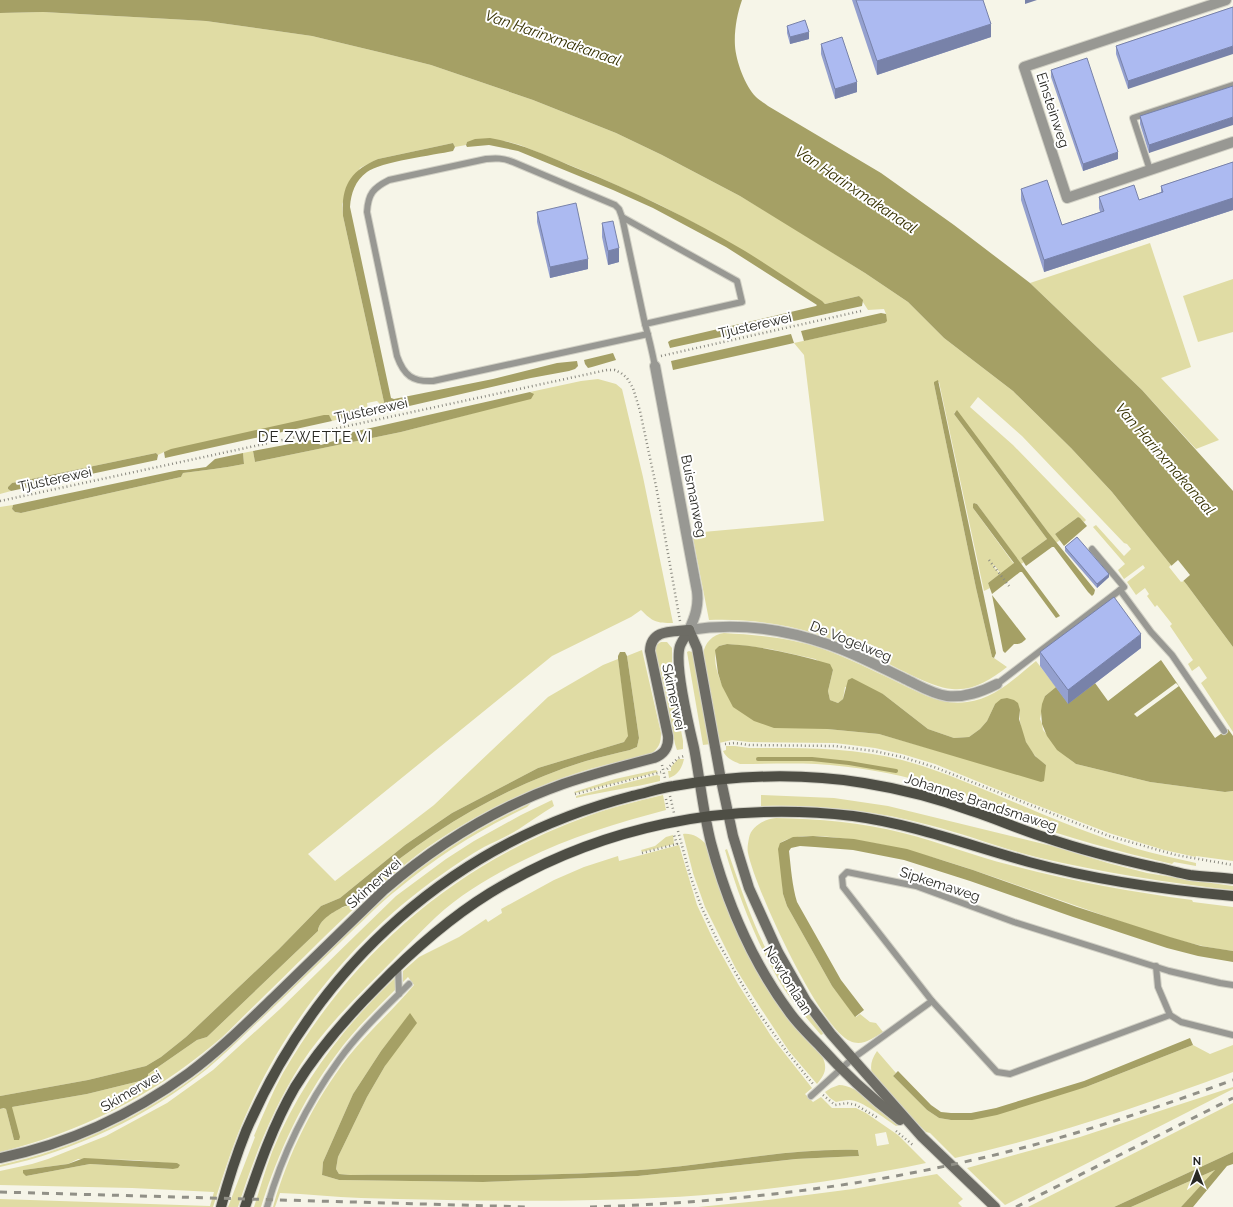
<svg xmlns="http://www.w3.org/2000/svg" width="1233" height="1207" font-family="Raleway,sans-serif">
	<style>
		.green { fill: #e0dca4; fill-rule: evenodd }
		.water { fill: #a5a065 }
		.pier { fill: #f6f5e8 }
		.lines { fill: none; stroke-linecap: round; stroke-linejoin: round }
		.stream { stroke: #a5a065; stroke-width: 4 }
		.lane-casing { stroke: #d1d0c5; stroke-width: 8 }
		.street-casing { stroke: #d1d0c5; stroke-width: 12 }
		.secondary-casing { stroke: #d1d0c5; stroke-width: 12 }
		.primary-casing { stroke: #d1d0c5; stroke-width: 12 }
		.path { stroke: #8b8a81; stroke-width: 2.5; stroke-dasharray: 1 3; stroke-linecap: butt }
		.lane { stroke: #989893; stroke-width: 6 }
		.street { stroke: #989893; stroke-width: 10 }
		.secondary { stroke: #6d6c65; stroke-width: 10 }
		.primary { stroke: #4e4e45; stroke-width: 10 }
		.rail { stroke: #919087; stroke-width: 3; stroke-dasharray: 7 7; stroke-linecap: butt }
		.wall { fill: #94a0cf }
		.shaded-wall { fill: #7882a9 }
		.building { fill: #acbaf1; stroke: #7882a9 }
		.labels { text-anchor: middle; dominant-baseline: central; stroke-width: 4; stroke-linejoin: round; paint-order: stroke }
		.street-label { font-size: 14px; fill: #282823; stroke: #fff }
		.water-label { font-size: 15px; font-style: italic; fill: #363100; stroke: #fff }
		.neighbourhood-label { font-size: 15px; letter-spacing: 1px; fill: #282823; stroke: #fff }
	</style>
	<rect width="100%" height="100%" fill="#f6f5e8"/>
	<g class="green">
		<path d="M43,12L206,21L312,36L383,53L431,65L533,100L616,133L662,155L740,196L782,221L865,273L908,302L944,338L1013,391L1071,448L1112,492L1171,565L1169,567L1181,582L1183,580L1187,585L1233,647V732L1201,683L1207,678L1199,666L1192,671L1188,664L1193,660L1170,626L1172,624L1157,605L1155,607L1147,596L1149,594L1145,588L1136,595L1127,582L1145,568L1143,565L1124,579L1118,570L1125,564L1093,527L1096,525L1124,556L1131,549L1127,544L1124,543L1022,436L978,397L970,407L1013,445L1086,520L1084,522L1078,517L1055,534L1060,540L1056,543L1004,473L955,412L954,414L1047,539L1021,558L1024,562L1021,564L977,504L974,503L973,508L1014,564L1001,574L994,565L993,566L1000,574L988,583L990,588L984,591L939,382H934V384L976,588L992,657L994,658L1007,667C990,680 974,691 952,689C929,687 893,665 871,655C816,630 770,618 709,620L692,533L824,521L804,355L794,343L885,323L886,314L884,309L868,310L859,296L825,304L745,252L700,226L660,205L594,175L520,145L505,141L467,142L466,145L455,147L453,143L378,159L360,168L342,204L343,216L384,402L383,407L377,401L367,403L368,409L365,413L363,406L339,414L340,419L332,421L329,416L164,452L158,455L156,453L12,483L8,487V489L11,491L0,494V13Z"/>
		<polygon points="1150,243 1191,367 1161,378 1219,440 1196,449 1142,390 1030,283"/>
		<polygon points="1233,279 1233,332 1198,342 1183,296"/>
		<path d="M598,379L616,384L622,389L643,477L673,623C656,623 653,622 641,610L631,617L552,656L308,854L335,881L434,805L548,697L603,665L618,659L628,729C628,735 629,738 624,742L538,768L452,813L405,845L340,898L321,906L279,949L186,1037L161,1057L146,1066L88,1080L0,1096V507L13,505L12,509L15,512L21,513L181,477L183,473C204,470 224,468 244,464L243,453L253,451L255,462L401,432L474,413L533,393L530,392L581,381Z"/>
		<path d="M724,633C758,635 791,638 823,649C848,658 872,670 895,681C918,692 941,706 967,702C995,699 1015,678 1036,661L1056,687L1045,696L1040,719L1042,724L1043,730L1068,758L1076,764L1150,782L1225,792L1233,791V861L1196,856V857L1164,850L1109,833L1023,800L935,764L902,754L875,748L835,743L749,742L732,740L719,743L703,655C704,643 713,634 724,633ZM727,644L748,646L770,649L815,659L833,670L828,691L830,700L838,703L843,699L845,687L883,694L928,729L954,738L969,737L980,729L987,721L995,704L1020,710C1018,731 1028,753 1046,765L956,756L879,734L827,729L728,696C721,684 709,658 719,646Z"/>
		<polygon points="661,642 667,642 672,648 672,676 670,677 670,683 673,687 683,741 683,749 677,750 675,744 665,691 655,650 656,645"/>
		<path d="M642,650L661,733C661,743 659,748 651,754C622,761 593,767 565,777C516,794 458,824 417,855C359,899 308,954 256,1004C242,1017 229,1032 214,1044C152,1096 78,1133 0,1152V1109L5,1108L6,1109L14,1140L12,1107L87,1094L148,1079V1074L197,1040L207,1037L318,931C319,920 331,913 341,908C344,907 349,906 351,903C357,898 362,890 368,885C429,831 507,785 586,761C601,757 616,753 630,750L637,747L639,738L627,656Z"/>
		<polygon points="689,651 692,652 694,659 711,744 703,745 687,652"/>
		<path d="M726,746H735L749,748C800,748 852,747 902,760C943,771 982,789 1021,805C1058,821 1096,836 1134,848C1155,854 1175,858 1196,863V866L1174,862L1172,864C1116,851 1061,836 1007,816C996,812 987,806 977,801C962,794 946,787 929,783C892,773 853,766 816,764C790,763 765,764 740,764C733,761 726,758 723,751L726,750Z"/>
		<path d="M678,759H684C682,768 678,775 669,778L668,771H671V767Z"/>
		<polygon points="656,770 658,772 575,793 574,792 615,779"/>
		<path d="M657,775L660,776V781C632,788 604,791 576,798V796Z"/>
		<path d="M663,795L666,810C617,823 570,837 524,860C493,875 462,893 436,917C422,930 409,944 395,958C362,992 327,1024 301,1064C273,1108 254,1157 238,1207H228L255,1137L254,1136C263,1115 272,1093 283,1073C354,951 455,864 588,816C612,807 638,801 663,795Z"/>
		<path d="M761,795L834,798L888,806L1052,846L1108,863L1147,873L1197,881L1233,886V890C1167,883 1101,872 1036,857C1000,848 965,834 929,825C874,810 818,804 761,806Z"/>
		<path d="M552,800L554,806C542,813 531,821 519,829C508,836 496,841 484,847C470,855 455,865 441,875C360,931 289,1017 249,1108C234,1140 224,1173 213,1207H0V1199L210,1206L214,1192L132,1188L0,1185V1171L32,1164L48,1159L106,1136L167,1103L213,1070L280,1009L396,896L446,859L474,841L521,815ZM78,1159L133,1160L179,1164L173,1169L90,1164L26,1176L23,1170L68,1164Z"/>
		<path d="M531,803L527,807C481,829 437,856 398,889C381,902 366,918 350,933C320,962 290,992 259,1021C242,1037 225,1054 207,1069C147,1117 75,1151 0,1167V1165C74,1149 146,1115 206,1068C225,1052 243,1034 261,1017C306,974 349,929 396,888C436,853 483,825 531,803Z"/>
		<path d="M776,818C819,819 861,822 903,833C939,842 974,856 1010,865C1070,881 1131,892 1192,900L1193,902L1233,907V951C1195,947 1158,934 1122,922C1085,909 1048,896 1011,883C951,862 894,843 830,837C814,836 795,834 780,843L783,894L787,906L832,986L856,1017L860,1014L870,1022L876,1023L883,1032C873,1038 862,1047 850,1041C820,1029 755,888 748,853C747,849 748,843 749,838C751,826 765,819 776,818Z"/>
		<path d="M683,834C692,833 699,837 706,844L742,939L822,1056C828,1068 825,1074 817,1084L789,1051L754,998L736,969L705,907L693,873Z"/>
		<polygon points="673,835 674,844 642,852 641,850 655,846 666,837"/>
		<path d="M679,845L697,905L712,937L738,984L771,1036L812,1088L805,1094L813,1102L821,1097L832,1108H856L866,1113L898,1135L926,1163C818,1186 707,1198 596,1200C518,1202 439,1200 361,1198C334,1197 307,1194 280,1193L275,1207H273C288,1154 314,1101 348,1057C368,1032 393,1010 414,985L408,977L403,982V971L419,957L459,937L486,919L488,922L502,913L501,909L554,880L584,867L618,856L619,861ZM410,1014L385,1066L367,1097L338,1157L336,1169L339,1174L350,1175C451,1174 552,1178 653,1169C721,1163 789,1148 858,1150L859,1156L796,1159L638,1176L483,1182L339,1180L322,1175L323,1162L353,1094L381,1051ZM886,1132L889,1144L877,1146L875,1134Z"/>
		<path d="M727,849C740,886 752,923 770,957C784,983 805,1006 822,1030L823,1034L821,1035C806,1017 790,1000 778,979C755,939 738,895 725,850Z"/>
		<path d="M395,978V990C375,1010 353,1031 336,1055C302,1100 278,1153 261,1207H254C260,1189 265,1170 272,1152C299,1085 343,1027 395,978Z"/>
		<path d="M1193,1045L1210,1054L1233,1045V1072C1142,1106 1049,1137 955,1158L930,1133L926,1132L875,1080C869,1070 870,1061 877,1051L896,1073L893,1076L927,1110L939,1118L951,1120L1086,1087Z"/>
		<path d="M839,1085C858,1085 886,1112 899,1125L896,1126C885,1119 862,1100 849,1100C845,1100 840,1101 836,1102L830,1098L825,1092L831,1088Z"/>
		<polygon points="1233,1087 1233,1089 1005,1205 967,1168 1080,1137"/>
		<polygon points="1233,1103 1233,1152 1114,1207 1028,1207"/>
		<polygon points="1216,1170 1181,1207 1131,1207 1215,1170"/>
		<polygon points="937,1174 963,1199 958,1203 962,1207 698,1207 768,1200 853,1189"/>
	</g>
	<g class="water">
		<path d="M0,0H742C737,14 734,31 735,46C736,61 745,86 756,97C759,100 764,103 768,106L881,173L954,225L1030,283L1142,390L1233,491V647L1187,585L1112,492L1071,448L1013,391L944,338L908,302L865,273L740,196L662,155L616,133L533,100L431,65L383,53L312,36L206,21L43,12L0,13Z"/>
		<path d="M490,138C520,143 548,156 576,168C634,191 691,219 745,251C771,267 796,284 822,301L825,304L859,296L863,300L862,306L670,348L668,342L671,340L816,306L817,305L726,247L653,208L613,190L518,151L489,145L467,147L466,145L467,142L475,139Z"/>
		<path d="M453,143L455,147L453,151C434,155 380,162 367,172C355,181 351,193 350,207L391,398L394,399L493,379L557,363L577,361L578,366L575,369L569,371L531,378L392,410L383,407L384,402L343,216C341,186 350,171 378,159Z"/>
		<polygon points="881,313 886,314 887,321 885,323 804,341 801,331"/>
		<polygon points="791,334 794,343 673,370 671,361"/>
		<polygon points="613,353 616,360 592,367 588,368 585,364 584,360"/>
		<polygon points="938,380 996,653 994,658 992,657 976,588 934,384 934,382"/>
		<polygon points="530,392 534,394 531,399 401,432 255,462 253,451 311,440 321,445 343,438 344,434"/>
		<polygon points="364,406 365,413 340,419 339,414"/>
		<polygon points="957,410 1048,532 1095,590 1094,594 1092,596 1088,592 1054,547 1052,547 1026,566 1021,558 1047,539 954,414"/>
		<polygon points="324,415 329,415 332,421 165,458 164,452 171,449"/>
		<polygon points="156,453 158,455 157,460 11,491 8,489 8,487 12,483"/>
		<path d="M243,453L244,464C224,468 204,470 183,473L181,477L21,513L15,512L12,509L13,505L179,470H186L206,467L215,459Z"/>
		<polygon points="974,503 977,504 1060,616 1056,618 1022,572 1020,572 992,594 988,583 1014,563 973,508 973,504"/>
		<polygon points="1078,517 1080,518 1087,526 1064,546 1055,534"/>
		<path d="M992,595L1026,639C1021,644 1020,644 1014,644L1005,653L1003,651Z"/>
		<path d="M727,644C762,646 796,654 830,664L833,670L828,691L830,700L838,703L843,699L848,680L852,678L883,694L928,729L954,738L969,737L980,729L987,721L995,704L1001,699L1007,698L1014,700L1018,703L1020,710L1019,719L1026,742L1035,756L1046,765L1044,781L1041,782L879,734L827,729L774,728L754,721L733,707L722,686L718,673L715,650L719,646Z"/>
		<path d="M620,652H625L627,656L639,738L637,747L630,750C616,753 601,757 586,761C507,785 429,831 368,885C362,890 357,898 351,903C349,906 344,906 341,908C332,913 319,920 318,931L207,1037L197,1040L148,1074V1079L87,1094L12,1107L20,1137L19,1140H14L6,1109L4,1108L0,1109V1096L88,1080L146,1066L161,1057L186,1037L279,949L321,906L340,898L405,845L452,813L538,768L624,742L628,736L618,659V656Z"/>
		<polygon points="1161,660 1215,738 1228,729 1233,736 1233,791 1225,792 1150,782 1076,764 1057,750 1047,736 1042,724 1041,711 1042,704 1045,696 1056,687 1068,703 1095,683 1108,701"/>
		<path d="M813,836L854,839L907,849L973,870L1077,907L1170,937L1201,946L1233,951V962L1198,956L1167,948L1073,917L970,881L904,860L853,850L815,847L800,846L791,848L789,851C791,868 792,885 797,902L841,980L864,1010L855,1017L832,986L787,906L783,894L778,849L780,843L793,837Z"/>
		<path d="M410,1013L417,1023L385,1066L367,1097L338,1157L336,1169L339,1174L350,1175C451,1174 552,1178 653,1169C721,1163 789,1148 858,1150L859,1156L796,1159L638,1176L483,1182L339,1180L322,1175L323,1162L353,1094L381,1051Z"/>
		<polygon points="1190,1038 1193,1045 1086,1087 997,1115 972,1120 951,1120 939,1118 927,1110 893,1076 898,1071 931,1105 941,1112 951,1113 971,1113 996,1108 1084,1081"/>
		<polygon points="1233,1152 1233,1164 1227,1166 1193,1207 1181,1207 1215,1170 1131,1207 1114,1207"/>
		<polygon points="84,1158 177,1163 180,1165 178,1168 173,1169 90,1164 26,1176 23,1173 23,1170 68,1164"/>
	</g>
	<g class="pier">
		<polygon points="1178,560 1190,575 1182,582 1170,567"/>
		<polygon points="1176,683 1179,686 1137,717 1134,714"/>
	</g>
	<g class="lines">
		<polyline class="stream" points="758,759 812,759 849,763 896,771"/>
		<defs>
			<g id="lane">
				<polyline points="1150,170 1133,118 1233,85"/>
				<polyline points="622,217 737,281 742,302 645,324"/>
				<path d="M648,334L433,381C413,382 404,376 397,356L367,212C368,194 373,188 389,180L486,159C496,158 503,158 513,162L615,205L619,209L622,217L645,324C649,338 652,351 655,366"/>
				<polyline points="1120,590 1151,632 1172,655 1224,731"/>
				<polyline points="997,684 1124,587 1092,549"/>
				<polyline points="398,966 399,994"/>
				<polyline points="1156,966 1158,987 1170,1015 1181,1022 1233,1035"/>
				<polyline points="1170,1015 1010,1074 997,1072 932,1001 843,887 842,877 847,872 916,886 1014,922 1169,971 1220,983 1233,985"/>
				<polyline points="811,1096 852,1059 932,1001"/>
				<path d="M267,1207C282,1155 307,1104 339,1060C359,1032 385,1008 409,984"/>
			</g>
			<g id="street">
				<polyline points="1226,0 1024,67 1067,198 1233,142"/>
				<path d="M655,366L697,591C699,606 695,617 689,630"/>
				<path d="M689,630C737,622 785,629 830,645C856,654 880,667 905,679C918,685 932,694 947,696C965,698 981,692 997,684"/>
			</g>
			<g id="secondary">
				<polyline points="689,630 697,648 721,780 733,836 749,888 778,952 806,1001 831,1034 922,1137 995,1207"/>
				<path d="M689,630C686,635 682,641 680,646C674,664 689,727 694,748C700,779 703,812 711,843C727,903 753,963 790,1013C798,1024 808,1034 818,1044C843,1072 870,1097 900,1120"/>
				<path d="M0,1158C68,1144 133,1114 189,1073C220,1050 246,1024 273,998C310,962 347,926 384,890C436,845 498,807 563,784C593,774 623,766 654,758C664,754 669,748 668,736L650,651C651,629 672,632 689,630"/>
			</g>
			<g id="primary">
				<path d="M221,1207C228,1181 236,1156 246,1131C319,963 454,842 632,796C646,793 660,788 674,786C736,775 802,773 864,783C901,789 937,798 972,811C997,819 1021,830 1047,838C1082,850 1118,859 1154,867C1166,869 1178,873 1190,875C1204,877 1219,877 1233,879"/>
				<path d="M245,1207C259,1166 273,1125 295,1087C318,1050 346,1018 377,987C411,952 448,919 490,893C600,826 725,801 853,816C913,824 971,846 1029,862C1095,880 1165,890 1233,896"/>
			</g>
		</defs>
		<use href="#lane" class="lane-casing"/>
		<use href="#street" class="street-casing"/>
		<use href="#secondary" class="secondary-casing"/>
		<use href="#primary" class="primary-casing"/>
		<g class="path">
			<polyline points="661,356 861,311"/>
			<polyline points="0,501 607,370 615,370 621,373 627,378 633,388 640,411 656,486 680,621"/>
			<polyline points="989,560 1009,586"/>
			<polyline points="725,744 735,743 749,745 835,746 874,751 902,757 934,767 1109,836 1176,855 1233,865"/>
			<polyline points="662,765 665,778"/>
			<polyline points="667,769 678,758 684,756"/>
			<polyline points="575,794 661,772"/>
			<polyline points="670,796 674,813"/>
			<polyline points="666,799 668,810"/>
			<polyline points="678,831 690,875 701,906 718,942 758,1012 787,1052 813,1084"/>
			<polyline points="642,853 677,844 674,835"/>
			<polyline points="823,1095 835,1105 847,1103 856,1105 878,1118"/>
			<polyline points="896,1131 914,1146"/>
		</g>
		<use href="#lane" class="lane"/>
		<use href="#street" class="street"/>
		<use href="#secondary" class="secondary"/>
		<use href="#primary" class="primary"/>
		<g class="rail">
			<polyline points="0,1192 529,1207"/>
			<path d="M590,1207C715,1203 841,1190 964,1162C1056,1142 1145,1112 1233,1080"/>
			<polyline points="1016,1207 1233,1098"/>
		</g>
	</g>
	<g class="wall">
		<polygon points="852,0 983,0 991,37 877,75"/>
		<polygon points="1233,7 1128,89 1116,54 1116,46"/>
		<polygon points="787,26 809,39 790,44 787,33"/>
		<polygon points="821,44 857,92 835,99 821,54"/>
		<polygon points="1051,70 1118,159 1083,171 1051,77"/>
		<polygon points="1233,86 1149,153 1140,124 1140,116"/>
		<polygon points="1233,162 1233,210 1044,272 1021,200 1021,189 1062,225 1100,212 1099,208 1099,197 1139,200 1161,192 1161,186"/>
		<polygon points="537,212 588,269 550,278 537,222"/>
		<polygon points="602,223 619,262 608,265 602,237"/>
		<polygon points="1065,547 1109,577 1097,588 1065,551"/>
		<polygon points="1141,648 1068,704 1040,666 1040,652"/>
	</g>
	<g class="shaded-wall">
		<polygon points="1025,0 1037,0 1025,4"/>
		<polygon points="991,24 991,37 877,75 877,61"/>
		<polygon points="809,32 809,39 790,44 790,37"/>
		<polygon points="1233,46 1233,54 1128,89 1128,81"/>
		<polygon points="857,82 857,92 835,99 835,89"/>
		<polygon points="1233,117 1233,125 1149,153 1149,145"/>
		<polygon points="1118,152 1118,159 1083,171 1083,164"/>
		<polygon points="1233,198 1233,210 1044,272 1044,260"/>
		<polygon points="619,248 619,262 608,265 608,251"/>
		<polygon points="588,259 588,269 550,278 550,267"/>
		<polygon points="1109,574 1109,577 1097,588 1097,584"/>
		<polygon points="1141,634 1141,648 1068,704 1068,690"/>
	</g>
	<g class="building">
		<polygon points="856,0 983,0 991,24 877,61"/>
		<polygon points="1233,7 1233,46 1128,81 1116,46"/>
		<polygon points="805,20 809,32 790,37 787,26"/>
		<polygon points="842,37 857,82 835,89 821,44"/>
		<polygon points="1087,58 1118,152 1083,164 1051,70"/>
		<polygon points="1233,86 1233,117 1149,145 1140,116"/>
		<polygon points="1233,162 1233,198 1044,260 1021,189 1047,180 1062,225 1104,211 1099,197 1134,185 1139,200 1163,192 1161,186"/>
		<polygon points="576,203 588,259 550,267 537,212"/>
		<polygon points="613,221 619,248 608,251 602,223"/>
		<polygon points="1077,537 1109,574 1097,584 1065,547"/>
		<polygon points="1114,597 1141,634 1068,690 1040,652"/>
	</g>
	<g class="labels">
		<g class="street-label">
			<text transform="translate(1053 110) rotate(72)">Einsteinweg</text>
			<text transform="translate(755 325) rotate(-13)">Tjusterewei</text>
			<text transform="translate(371 410) rotate(-12)">Tjusterewei</text>
			<text transform="translate(55 479) rotate(-12)">Tjusterewei</text>
			<text transform="translate(694 496) rotate(79)">Buismanweg</text>
			<text transform="translate(851 641) rotate(22)">De Vogelweg</text>
			<text transform="translate(674 697) rotate(78)">Skimerwei</text>
			<text transform="translate(981 802) rotate(18)">Johannes Brandsmaweg</text>
			<text transform="translate(374 883) rotate(-42)">Skimerwei</text>
			<text transform="translate(940 884) rotate(18)">Sipkemaweg</text>
			<text transform="translate(788 980) rotate(58)">Newtonlaan</text>
			<text transform="translate(131 1091) rotate(-30)">Skimerwei</text>
		</g>
		<g class="water-label">
			<text transform="translate(553 38) rotate(19)">Van Harinxmakanaal</text>
			<text transform="translate(856 190) rotate(34)">Van Harinxmakanaal</text>
			<text transform="translate(1165 459) rotate(49)">Van Harinxmakanaal</text>
		</g>
		<g class="neighbourhood-label">
			<text x="315" y="437">DE ZWETTE VI</text>
		</g>
	</g>
	<g transform="translate(1197 1171)" stroke="#ffffff" stroke-width="3" paint-order="stroke">
	<path d="M0-3L7 15L0 10L-7 15Z" fill="#282823"/>
	<text y="-6" font-size="11" font-weight="bold" text-anchor="middle" fill="#282823">N</text>
	</g>
</svg>
